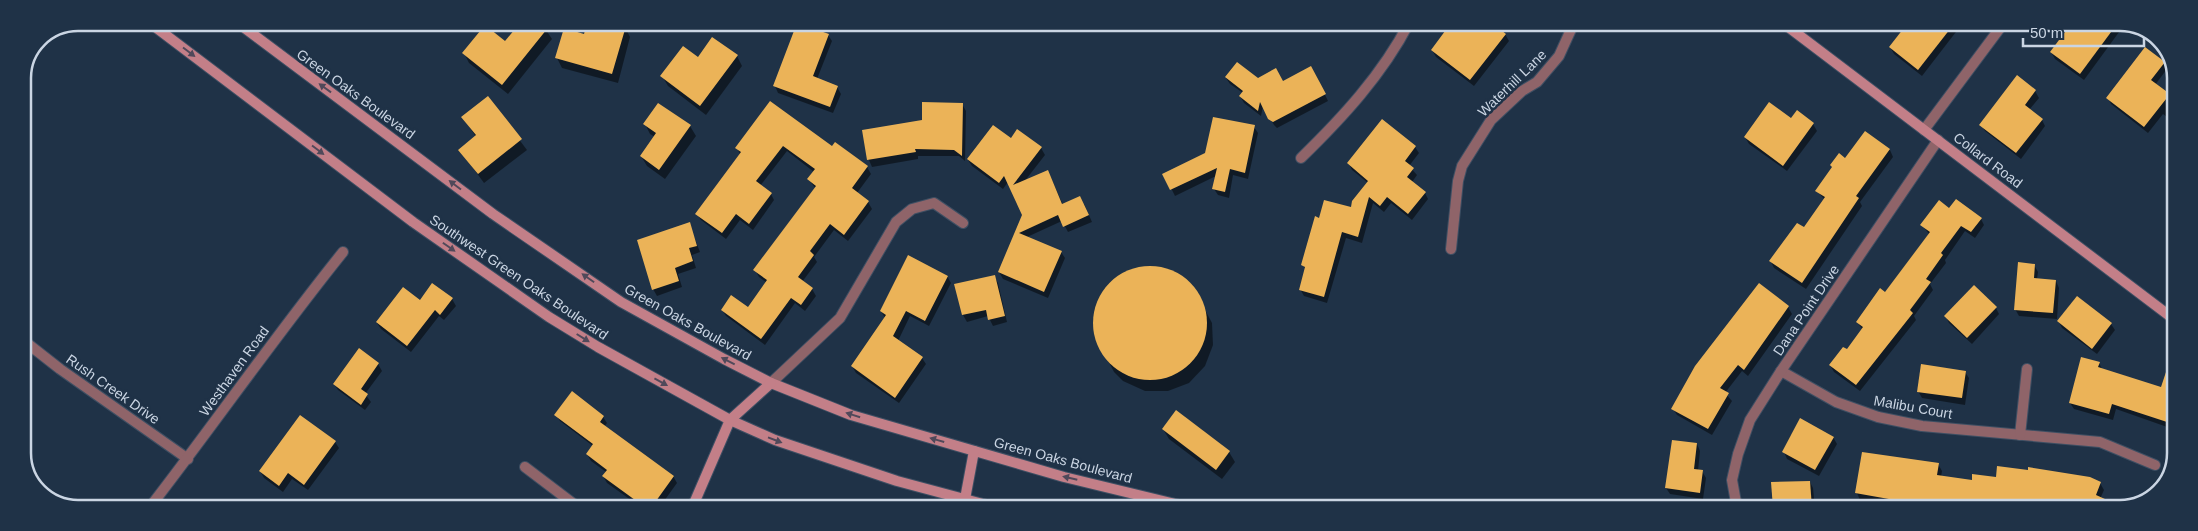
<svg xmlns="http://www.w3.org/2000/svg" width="2198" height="531" font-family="Arial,sans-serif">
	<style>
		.shadow { fill: #0007 }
		.building { fill: #ebb358 }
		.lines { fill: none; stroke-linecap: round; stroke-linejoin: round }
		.street-casing { stroke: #3e4f63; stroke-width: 12 }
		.secondary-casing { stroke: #3e4f63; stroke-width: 12 }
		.street { stroke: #8f6469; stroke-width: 10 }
		.secondary { stroke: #c37f88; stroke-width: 10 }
		.oneway { fill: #50495a }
		.labels { text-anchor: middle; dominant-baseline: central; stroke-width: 5; stroke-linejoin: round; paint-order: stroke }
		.street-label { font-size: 14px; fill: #cad5e3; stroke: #1f3247 }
		.rim { fill: none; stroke: #cad5e3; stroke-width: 2.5 }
	</style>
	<rect width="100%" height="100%" fill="#1f3247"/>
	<g class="shadow">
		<polygon points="521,23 538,23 546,30 552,39 508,94 469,63 464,53 505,42"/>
		<polygon points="588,23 609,23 625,27 630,37 618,83 562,68 557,58 585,35"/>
		<polygon points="799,23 828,35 832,41 817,79 837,87 841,94 833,113 778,93 775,86"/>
		<polygon points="1453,23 1498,23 1495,27 1505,34 1509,41 1474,86 1436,57 1432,50"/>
		<polygon points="1909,24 1956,24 1959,28 1922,76 1894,54 1890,47"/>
		<polygon points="2072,24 2119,24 2122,28 2084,80 2055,59 2051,52"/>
		<polygon points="737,56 742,66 706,115 668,86 662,76 698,59"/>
		<polygon points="2164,63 2167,69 2155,85 2175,100 2175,123 2163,114 2148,133 2111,104 2108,98"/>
		<polygon points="1315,74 1328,101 1277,128 1274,125 1263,106 1261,116 1244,103 1240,96 1243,93 1230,84 1226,78 1283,83"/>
		<polygon points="2017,77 2035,91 2039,98 2029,110 2042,120 2045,126 2021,159 1985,131 1981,125"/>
		<polygon points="488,98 527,150 484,183 460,150 476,137 463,117"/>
		<polygon points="770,103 832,148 836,143 867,167 871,174 857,193 868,202 872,209 848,241 834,230 814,257 817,262 802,282 812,289 816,296 805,311 795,303 765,345 726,316 722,310 748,309 767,283 759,277 755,270 816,189 809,180 814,172 787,151 760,186 771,194 774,200 753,230 740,220 726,239 701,220 697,214 740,154 737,148"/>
		<polygon points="962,104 966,111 965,161 959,156 918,156 918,159 872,167 869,160 863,131 923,121"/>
		<polygon points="658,105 690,126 696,136 665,179 647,166 641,156 655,137 650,134 645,124"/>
		<polygon points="1791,119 1813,124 1817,131 1787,171 1749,144 1745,137"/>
		<polygon points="1254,127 1258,133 1248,179 1233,175 1229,198 1218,195 1214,189 1216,176 1175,196 1164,174 1206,154"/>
		<polygon points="1865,132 1890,150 1893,157 1860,202 1862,206 1806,289 1774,268 1771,262 1804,229 1825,200 1817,191 1846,159"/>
		<polygon points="1011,140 1041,148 1045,155 1024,182 1051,178 1063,205 1084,204 1092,222 1068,232 1062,221 1027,237 1061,252 1065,258 1048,298 1003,279 999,272 1023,215 1008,182 1003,189 972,166 968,160"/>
		<polygon points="1415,147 1419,153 1409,166 1417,175 1412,182 1425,193 1428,199 1412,220 1391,203 1384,212 1373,203 1362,243 1346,238 1327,303 1304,296 1300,289 1306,270 1303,265 1320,219 1352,208 1368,183 1352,170 1349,164"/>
		<polygon points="1950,210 1981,219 1984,225 1975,238 1965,231 1945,260 1946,263 1930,284 1933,290 1914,316 1916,320 1860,391 1834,372 1830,365 1847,351 1863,330 1857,322 1885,293 1929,234 1922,225"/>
		<polygon points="689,224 700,252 692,255 696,268 678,274 682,287 657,296 653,289"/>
		<polygon points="2034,265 2038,272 2037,279 2056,281 2059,288 2057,319 2019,316 2015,309"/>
		<polygon points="1156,267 1177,275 1194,289 1212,323 1213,345 1205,366 1189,383 1168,391 1145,391 1123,381 1114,372 1095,336 1095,312 1104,290 1123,274 1134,269"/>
		<polygon points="947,276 951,283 929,326 910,316 898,341 922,358 926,364 899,403 856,373 852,366 885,318 881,311"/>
		<polygon points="994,276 998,283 1007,322 993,326 988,316 967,322 963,315 956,285"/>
		<polygon points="1759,285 1788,307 1792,314 1748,376 1742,371 1725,393 1732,401 1712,435 1677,415 1673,409"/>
		<polygon points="452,299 456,306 444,320 439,316 411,352 381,329 377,323 420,301"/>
		<polygon points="1996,308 1999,314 1972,344 1949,323 1946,317"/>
		<polygon points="2059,322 2111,324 2115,330 2097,354 2062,328"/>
		<polygon points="360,350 378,364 382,371 365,394 371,402 365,410 338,390 334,384"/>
		<polygon points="2099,363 2102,369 2162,389 2175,379 2174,418 2170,428 2116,409 2113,420 2074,409 2070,403"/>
		<polygon points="1965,372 1969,378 1965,405 1922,398 1918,391"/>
		<polygon points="1176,412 1229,452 1235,462 1222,479 1169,439 1163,429"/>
		<polygon points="556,415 603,417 607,423 604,427 673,476 677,483 659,508 642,508 607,483 603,476 606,472 591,461 587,454 593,446 560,421"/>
		<polygon points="1833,437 1837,444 1819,476 1787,459 1784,452"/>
		<polygon points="335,442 339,448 308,490 292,479 283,492 264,478 260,471"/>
		<polygon points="1697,444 1700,451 1698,471 1702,471 1706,478 1703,499 1670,494 1666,488"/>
		<polygon points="1938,464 1942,471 1941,477 1973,481 1997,478 2100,483 2104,490 2100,499 2119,508 1911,508 1860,500 1857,493"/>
		<polygon points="1810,482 1813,488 1815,508 1774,508 1773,484"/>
		<polygon points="1695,502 1699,508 1679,508"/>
	</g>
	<g class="building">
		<polygon points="520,23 540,23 547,29 502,85 462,53 485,25 505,41"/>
		<polygon points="587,23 614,23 626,26 612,74 555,58 564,28 584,34"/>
		<polygon points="797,23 829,34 813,76 838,86 830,107 773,86"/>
		<polygon points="1451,23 1468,23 1478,31 1484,23 1492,23 1506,34 1470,80 1431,50"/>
		<polygon points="1907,24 1954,24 1918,70 1889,47"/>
		<polygon points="2071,24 2117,24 2080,74 2050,52"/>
		<polygon points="712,37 738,55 700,106 660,76 683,46 698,57"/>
		<polygon points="2145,47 2165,62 2151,80 2170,94 2144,127 2106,98"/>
		<polygon points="1237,62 1258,78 1276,68 1283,81 1311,66 1326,94 1273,122 1268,119 1260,102 1258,111 1239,96 1243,91 1225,77"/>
		<polygon points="2017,75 2036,90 2025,105 2043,119 2016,153 1979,125"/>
		<polygon points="488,96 522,139 478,174 458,150 476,135 461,117"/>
		<polygon points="770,101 832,146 835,142 868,166 852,188 869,201 844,235 830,224 810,251 814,255 798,277 813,288 801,305 791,298 761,339 721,310 731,295 748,307 767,280 753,270 816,186 807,179 815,169 783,146 756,181 772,193 749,224 736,214 722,233 695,214 741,152 735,148"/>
		<polygon points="922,102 963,103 962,156 954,150 915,149 916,152 867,160 862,130 922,120"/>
		<polygon points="1769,102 1791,118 1797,110 1814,123 1783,166 1744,137"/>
		<polygon points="658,103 691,125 659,170 640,156 656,133 643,124"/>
		<polygon points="1213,117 1255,125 1245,173 1230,169 1225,192 1212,189 1217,168 1170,190 1162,174 1205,153"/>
		<polygon points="1382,119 1416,146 1405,161 1414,168 1407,177 1426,192 1408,214 1387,197 1380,206 1369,197 1358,237 1342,232 1324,297 1299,290 1305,267 1301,265 1315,216 1319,218 1324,200 1351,207 1352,201 1368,181 1347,163"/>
		<polygon points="993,125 1011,138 1017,129 1042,147 1013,185 1048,170 1062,204 1080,196 1089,215 1063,227 1058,215 1019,233 1062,251 1044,292 998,272 1022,215 1004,176 999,183 967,159"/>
		<polygon points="1865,131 1890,149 1856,196 1859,198 1802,283 1769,261 1797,223 1804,227 1825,197 1815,191 1832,167 1830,165 1839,153 1845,158"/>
		<polygon points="1956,199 1982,218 1971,232 1961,226 1941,253 1943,255 1926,279 1931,282 1910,310 1913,313 1856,385 1829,365 1843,347 1847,349 1863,327 1856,322 1880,288 1885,292 1930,232 1920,225 1939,200 1949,208"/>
		<polygon points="690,222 697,246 689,248 693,261 675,268 679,281 652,290 637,240"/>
		<polygon points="908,255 948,276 925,321 906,311 893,336 923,357 895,398 851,366 886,315 880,311"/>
		<polygon points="2018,262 2035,264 2034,278 2056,280 2053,313 2014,310"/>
		<circle cx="1150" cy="323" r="57"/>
		<polygon points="995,275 1005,316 988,320 986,310 962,315 954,284"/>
		<polygon points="432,283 453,298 440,315 435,310 407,346 376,322 403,287 420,300"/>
		<polygon points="1759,283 1789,306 1744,370 1738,365 1720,388 1729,393 1708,429 1671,409 1695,366"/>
		<polygon points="1974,285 1997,307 1967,338 1944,316"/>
		<polygon points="2077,296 2112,323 2092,349 2057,321"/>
		<polygon points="359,348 379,363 361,389 368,394 361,405 333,384"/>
		<polygon points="2172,354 2175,354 2175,397 2167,422 2112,404 2109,414 2069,403 2081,357 2100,362 2098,367 2161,387"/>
		<polygon points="1921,364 1966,371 1962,398 1917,392"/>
		<polygon points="572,391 604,416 600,422 674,476 651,508 646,508 602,476 607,470 586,454 593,444 554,415"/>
		<polygon points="1176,410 1230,451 1216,470 1162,429"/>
		<polygon points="300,415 336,441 304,485 288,473 279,486 259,471"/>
		<polygon points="1800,418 1834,437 1815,470 1782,452"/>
		<polygon points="1672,440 1697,443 1694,469 1703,470 1700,493 1665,488"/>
		<polygon points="1862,452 1939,463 1937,475 1972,480 1972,474 1996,477 1997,466 2028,470 2028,467 2090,477 2101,482 2096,495 2123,507 2023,508 1956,501 1955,508 1916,508 1917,504 1855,493"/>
		<polygon points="1810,481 1812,508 1773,508 1771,482"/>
	</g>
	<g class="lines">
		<defs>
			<g id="street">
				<polyline points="1924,130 2003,24"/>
				<path d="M1301,158C1342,118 1382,75 1409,23"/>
				<polyline points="1451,249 1458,181 1462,166 1491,120 1522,91 1537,82 1559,56 1574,23"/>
				<polyline points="23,340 60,369 188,459"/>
				<polyline points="1781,371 1836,402 1878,417 1922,426 2100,442 2155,465"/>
				<polyline points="771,383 840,318 896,222 912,209 934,203 963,223"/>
				<polyline points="2020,435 2027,369"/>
				<polyline points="525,467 579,508"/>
				<path d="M150,507C215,423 276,335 343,252"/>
				<polyline points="1737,508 1732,480 1738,454 1750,420 1781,371 1938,140"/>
			</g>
			<g id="secondary">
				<polyline points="150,23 413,222 549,317 598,347 730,420 775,440 897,481 998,508"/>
				<polyline points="238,23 493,214 621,302 724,359 771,383 851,415 1064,477 1192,508"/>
				<polyline points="1783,23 2175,320"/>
				<polyline points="965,499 974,451"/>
				<polyline points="692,508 730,420 771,383"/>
			</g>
		</defs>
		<use href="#street" class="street-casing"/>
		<use href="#secondary" class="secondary-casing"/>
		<use href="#street" class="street"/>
		<use href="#secondary" class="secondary"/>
	</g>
	<defs><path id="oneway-solid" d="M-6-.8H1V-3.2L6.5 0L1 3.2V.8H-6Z" transform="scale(1.25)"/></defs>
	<g class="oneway">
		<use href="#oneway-solid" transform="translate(189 52) rotate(37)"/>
		<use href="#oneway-solid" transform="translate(325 88) rotate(-144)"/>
		<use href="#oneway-solid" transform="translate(318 150) rotate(37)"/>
		<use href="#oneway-solid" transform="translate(455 185) rotate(-143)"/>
		<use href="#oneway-solid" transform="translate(449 247) rotate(35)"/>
		<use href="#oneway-solid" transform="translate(588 278) rotate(-145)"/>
		<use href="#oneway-solid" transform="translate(583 338) rotate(32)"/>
		<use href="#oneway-solid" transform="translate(728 361) rotate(-153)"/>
		<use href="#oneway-solid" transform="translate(661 382) rotate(29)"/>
		<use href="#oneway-solid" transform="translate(853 415) rotate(-162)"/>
		<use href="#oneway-solid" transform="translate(775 440) rotate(21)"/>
		<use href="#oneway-solid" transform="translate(937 440) rotate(-164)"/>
		<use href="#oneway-solid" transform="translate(1070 478) rotate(-167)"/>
	</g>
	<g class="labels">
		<g class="street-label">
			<text transform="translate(1512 83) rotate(-44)">Waterhill Lane</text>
			<text transform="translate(356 94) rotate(36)">Green Oaks Boulevard</text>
			<text transform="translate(1988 160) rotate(37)">Collard Road</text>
			<text transform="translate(519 277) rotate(34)">Southwest Green Oaks Boulevard</text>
			<text transform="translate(1806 310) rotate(-56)">Dana Point Drive</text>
			<text transform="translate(688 322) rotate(29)">Green Oaks Boulevard</text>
			<text transform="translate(234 371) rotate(-54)">Westhaven Road</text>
			<text transform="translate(113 389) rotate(35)">Rush Creek Drive</text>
			<text transform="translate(1913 407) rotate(10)">Malibu Court</text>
			<text transform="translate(1063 460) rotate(15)">Green Oaks Boulevard</text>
		</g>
	</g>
	<path d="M0 0H2198V531H0ZM78 31H2120A47 47 0 0 1 2167 78V453A47 47 0 0 1 2120 500H78A47 47 0 0 1 31 453V78A47 47 0 0 1 78 31Z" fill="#1f3247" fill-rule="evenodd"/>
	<path class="rim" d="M78 31H2120A47 47 0 0 1 2167 78V453A47 47 0 0 1 2120 500H78A47 47 0 0 1 31 453V78A47 47 0 0 1 78 31Z"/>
	<path d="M2023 38v8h121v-8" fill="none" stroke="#cad5e3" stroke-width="2.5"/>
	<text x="2030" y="38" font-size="15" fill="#cad5e3" stroke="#1f3247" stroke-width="4" paint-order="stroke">50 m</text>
</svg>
